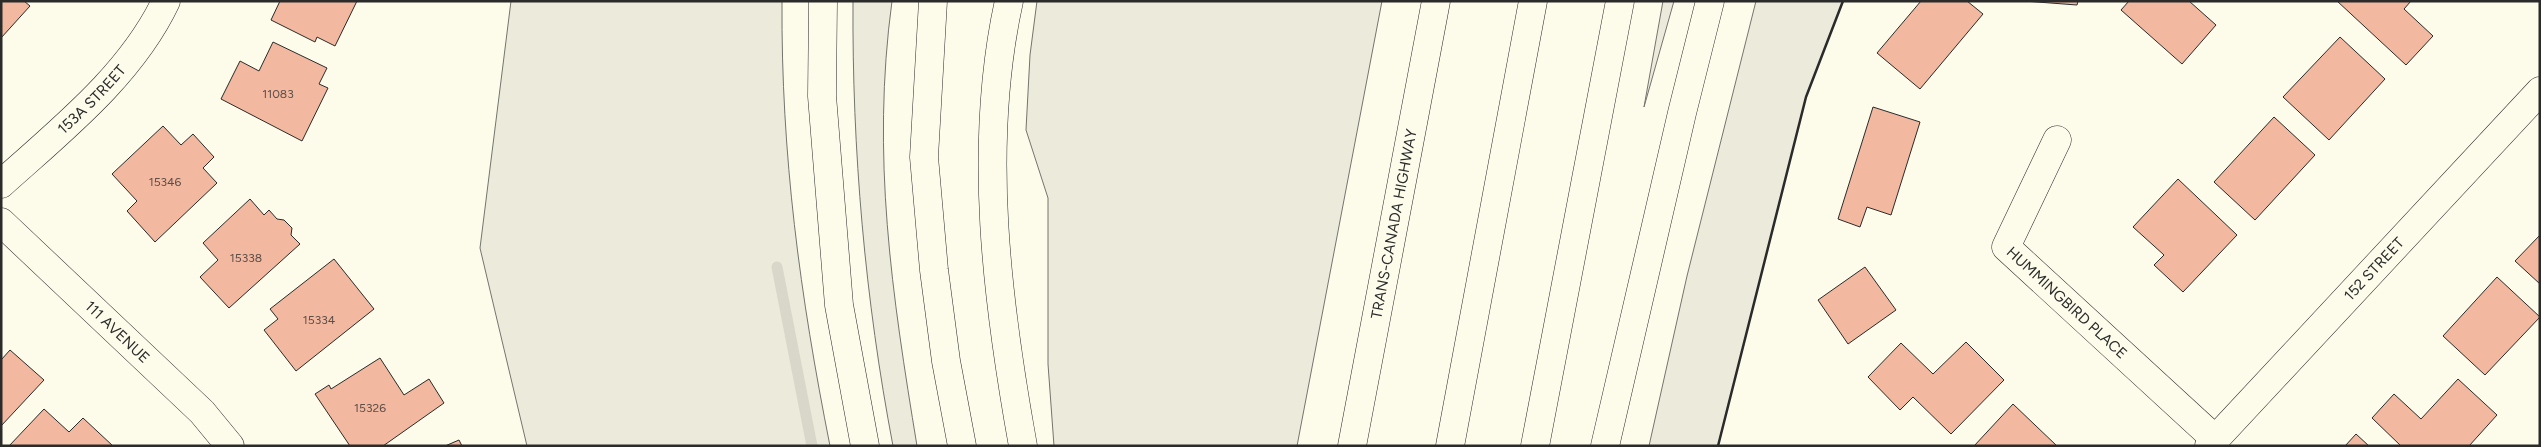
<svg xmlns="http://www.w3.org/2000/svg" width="2541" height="447" font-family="Figtree,sans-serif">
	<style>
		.green { fill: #ecebdb; stroke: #74746e }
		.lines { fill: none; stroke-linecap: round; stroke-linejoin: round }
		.stream { stroke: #d8d7c9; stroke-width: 11 }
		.building { fill: #f2b8a0; stroke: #2b2b2b }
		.street-casing { stroke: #2b2b2b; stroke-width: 29 }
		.highway-casing { stroke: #2b2b2b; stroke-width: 29 }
		.street { stroke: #fdfbea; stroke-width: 28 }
		.highway { stroke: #fdfbea; stroke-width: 28 }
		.wall { stroke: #2b2b2b; stroke-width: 2.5 }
		.labels { text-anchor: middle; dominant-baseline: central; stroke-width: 4; stroke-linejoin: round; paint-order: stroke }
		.number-label { font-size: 12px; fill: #5d4e48 }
		.street-label { font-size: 15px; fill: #2b2b2b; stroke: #fdfbea }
	</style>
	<rect width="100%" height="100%" fill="#fdfbea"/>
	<g class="green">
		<path d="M511,1H782C781,155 800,295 830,446H527L480,248Z"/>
		<path d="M853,1H892C871,156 892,294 917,446H893C865,299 852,150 853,1Z"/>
		<polygon points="1037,1 1382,1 1297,446 1054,446 1048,364 1048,198 1026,130 1030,55"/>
		<polygon points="1663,1 1674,1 1644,107"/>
		<polygon points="1756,1 1843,1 1806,97 1718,446 1649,446 1687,276"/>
	</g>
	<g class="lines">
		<polyline class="stream" points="777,267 812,446"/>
	</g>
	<g class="building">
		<polygon points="1,1 24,1 30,6 1,38"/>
		<polygon points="280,1 357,1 335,46 317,37 315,42 271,20"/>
		<polygon points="1921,1 1967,1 1983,14 1920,89 1877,53"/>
		<polygon points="2024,1 2078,1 2077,5"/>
		<polygon points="2129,1 2189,1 2216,25 2182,64 2121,10"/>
		<polygon points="2337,1 2411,1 2404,9 2433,36 2406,65"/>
		<polygon points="2340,37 2385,79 2329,140 2283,97"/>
		<polygon points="273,42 327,68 319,84 328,88 302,141 221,99 240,61 259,71"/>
		<polygon points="1873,107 1920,122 1891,215 1867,207 1860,227 1838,219"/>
		<polygon points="2274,117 2315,155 2255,220 2214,182"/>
		<polygon points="163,126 181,145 193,134 214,157 203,168 217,183 155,242 127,211 137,201 112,174"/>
		<polygon points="2178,179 2237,235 2183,292 2154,265 2164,255 2133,227"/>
		<polygon points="250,199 264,215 269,210 277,219 284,220 292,228 291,235 300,244 229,308 200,277 218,260 203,243"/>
		<polygon points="2540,235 2540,284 2515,261"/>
		<polygon points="334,259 374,309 296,371 264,330 278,319 270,309"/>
		<polygon points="1865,267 1896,310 1848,344 1818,300"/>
		<polygon points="2497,277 2540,317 2485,375 2443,336"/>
		<polygon points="1966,342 2004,380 1951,434 1913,397 1900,410 1868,377 1901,343 1933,374"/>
		<polygon points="10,350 44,380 1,426 1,360"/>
		<polygon points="380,358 404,395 429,379 444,403 383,446 350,446 315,394 329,385 331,389"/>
		<polygon points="2458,379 2497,415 2469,446 2401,446 2372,418 2394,394 2421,419"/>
		<polygon points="2013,404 2057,446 1974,446"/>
		<polygon points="44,409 69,432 83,418 113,446 9,446"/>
		<polygon points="2356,434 2369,446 2345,446"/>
		<polygon points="459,440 462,446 445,446"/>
	</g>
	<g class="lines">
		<defs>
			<g id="street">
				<path id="s1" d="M2057,140L2006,247L2215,439"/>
				<path id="s2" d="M1,184C61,130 131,75 166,1"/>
				<path id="s3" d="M1,222L202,412L230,446"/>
				<path id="s4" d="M2209,446L2540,91"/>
			</g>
			<g id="highway">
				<polyline points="823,1 822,96 839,305 865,446"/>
				<polyline points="933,1 924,157 934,270 946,361 962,446"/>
				<path d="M1009,1C977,146 997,302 1023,446"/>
				<path id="s5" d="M1352,446L1436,1"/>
				<polyline points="1450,446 1533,1"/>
				<polyline points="1535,446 1620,1"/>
				<polyline points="1605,446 1682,113 1710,1"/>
			</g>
		</defs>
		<use href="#street" class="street-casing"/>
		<use href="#highway" class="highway-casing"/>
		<use href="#street" class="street"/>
		<use href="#highway" class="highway"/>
		<polyline class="wall" points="1718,446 1806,97 1843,1"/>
	</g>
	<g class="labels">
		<g class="number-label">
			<text x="278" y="94">11083</text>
			<text x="165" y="182">15346</text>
			<text x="246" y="258">15338</text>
			<text x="319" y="320">15334</text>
			<text x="370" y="408">15326</text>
		</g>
		<g class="street-label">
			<text stroke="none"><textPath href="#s2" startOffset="124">153A STREET</textPath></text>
			<text stroke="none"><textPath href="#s5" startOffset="226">TRANS-CANADA HIGHWAY</textPath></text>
			<text stroke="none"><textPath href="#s4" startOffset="242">152 STREET</textPath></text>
			<text stroke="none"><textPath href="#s1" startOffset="201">HUMMINGBIRD PLACE</textPath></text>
			<text stroke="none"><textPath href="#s3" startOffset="160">111 AVENUE</textPath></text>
		</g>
	</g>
	<rect width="2541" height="447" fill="none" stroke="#2b2b2b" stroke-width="5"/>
</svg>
